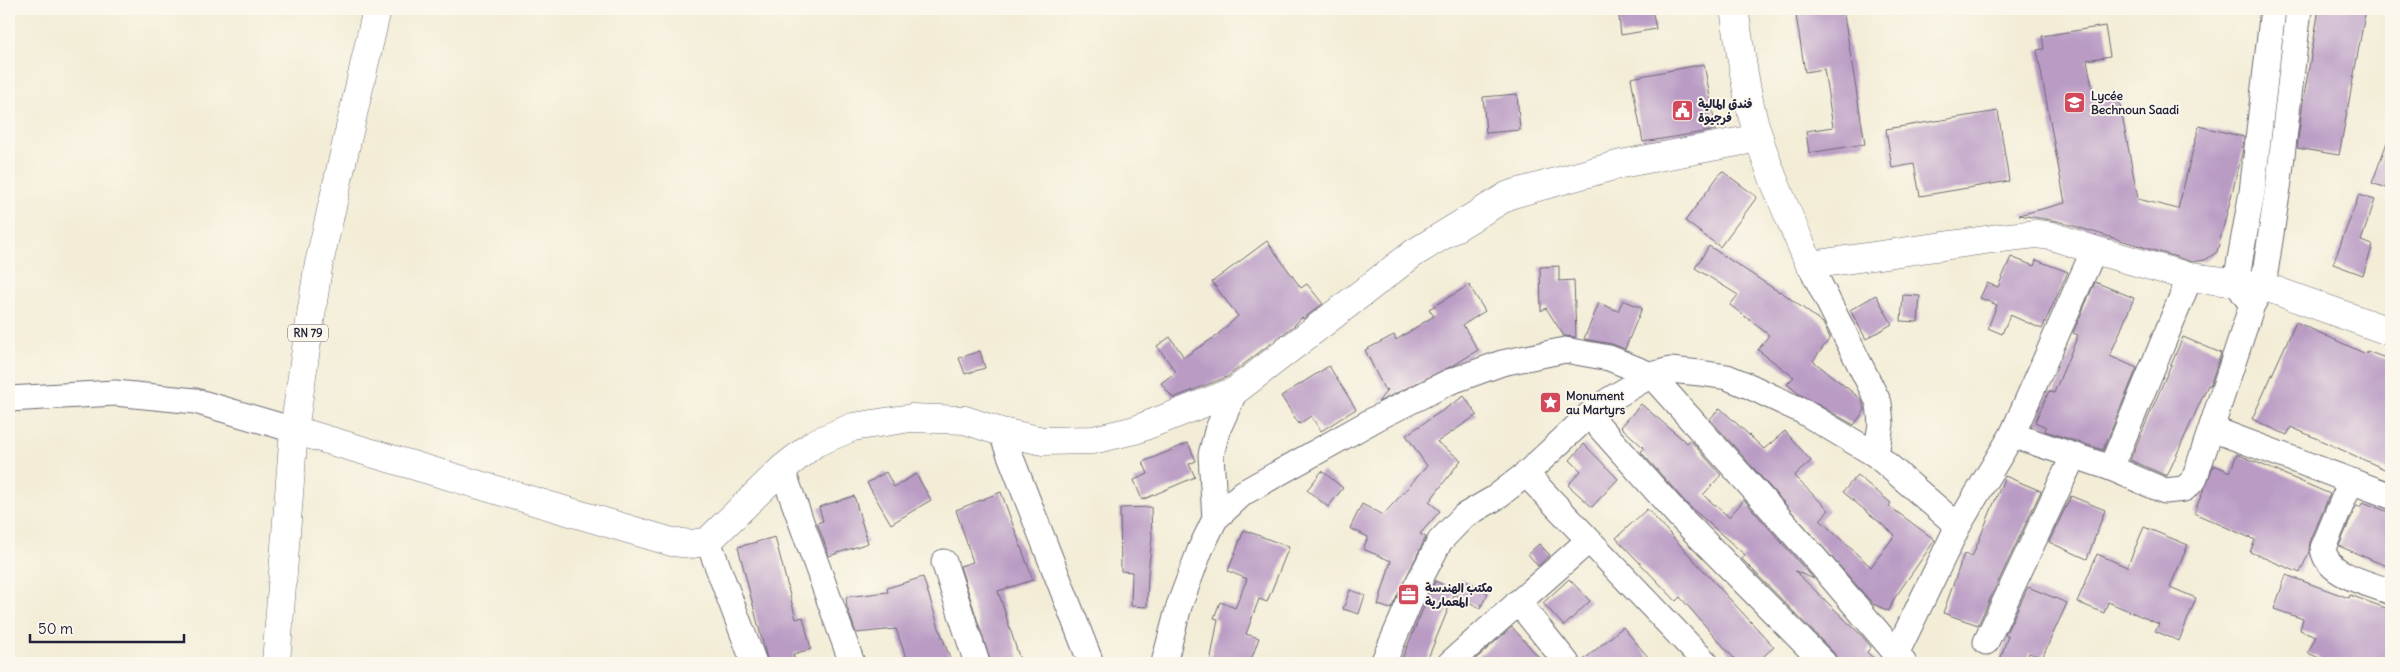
<svg xmlns="http://www.w3.org/2000/svg" width="2400" height="672" font-family="Delius,'Playpen Sans Arabic',sans-serif">
	<style>
		.building { fill: #b99bc4 }
		.lines { fill: none; stroke-linecap: round; stroke-linejoin: round }
		.street-casing { stroke: #6b6972; stroke-width: 27 }
		.secondary-casing { stroke: #6b6972; stroke-width: 29 }
		.primary-casing { stroke: #6b6972; stroke-width: 29 }
		.street { stroke: #fff; stroke-width: 25 }
		.secondary { stroke: #fff; stroke-width: 28 }
		.primary { stroke: #fff; stroke-width: 28 }
		.labels { text-anchor: middle; dominant-baseline: central; stroke-width: 4; stroke-linejoin: round; paint-order: stroke }
		.shield { fill: #fbf7ec; stroke: #636270; stroke-width: 1 }
		.shield-label { font-size: 11px; font-weight: bold; fill: #22223b }
		.poi-label { font-size: 12px; font-weight: bold; fill: #22223b; stroke: #fbf7ec; text-anchor: start }
	</style>
	<rect width="100%" height="100%" fill="#fbf7ec"/>
	<filter id="ink" filterUnits="userSpaceOnUse"><feTurbulence type="fractalNoise" baseFrequency=".02" numOctaves="2"/><feDisplacementMap in="SourceGraphic" scale="10" xChannelSelector="R" yChannelSelector="G"/><feConvolveMatrix kernelMatrix="1 2 1 2 8 2 1 2 1" color-interpolation-filters="sRGB"/></filter>
	<filter id="wash" filterUnits="userSpaceOnUse"><feTurbulence type="fractalNoise" baseFrequency=".0096" numOctaves="4" result="noise"/><feDisplacementMap in="SourceGraphic" scale="20" xChannelSelector="R" yChannelSelector="G"/><feGaussianBlur stdDeviation="1.12" result="paint"/><feColorMatrix in="noise" values="0 0 0 0 0 0 0 0 0 0 0 0 0 0 0 0 0 1.4 0 .05"/><feComposite in="paint" operator="in"/></filter>
	<g filter="url(#wash)">
		<rect width="100%" height="100%" fill="#f3edd7"/>
		<g id="blocks">
			<g class="building">
				<polygon points="1618,9 1652,9 1656,29 1621,35"/>
				<polygon points="1795,9 1843,9 1865,144 1809,153 1806,131 1833,127 1824,69 1805,72"/>
				<polygon points="2319,9 2366,9 2339,155 2297,148 2303,102"/>
				<polygon points="2105,26 2110,56 2087,60 2094,98 2118,94 2138,199 2178,209 2199,126 2244,137 2242,154 2217,252 2205,260 2193,262 2057,221 2019,215 2065,203 2037,50 2044,49 2042,36"/>
				<polygon points="1704,64 1716,130 1643,142 1631,78"/>
				<polygon points="1517,94 1520,130 1486,133 1483,97"/>
				<polygon points="1998,111 2009,181 1920,196 1914,164 1892,168 1886,129"/>
				<polygon points="2389,137 2391,137 2391,190 2372,183"/>
				<polygon points="1722,171 1757,197 1720,247 1685,221"/>
				<polygon points="2359,195 2375,200 2361,241 2373,245 2363,275 2333,264"/>
				<polygon points="1267,241 1301,288 1307,284 1323,304 1303,319 1302,317 1295,325 1227,377 1173,398 1161,383 1176,372 1157,346 1170,337 1184,357 1215,337 1238,316 1212,282"/>
				<polygon points="1709,246 1779,292 1780,291 1823,323 1830,338 1813,361 1861,399 1865,410 1854,425 1799,394 1787,384 1794,377 1758,350 1769,335 1730,305 1738,295 1695,268"/>
				<polygon points="2011,257 2034,266 2036,260 2068,272 2042,329 2010,315 2002,334 1988,328 1997,305 1980,298 1987,283 1998,287"/>
				<polygon points="1559,266 1559,281 1574,280 1576,337 1564,336 1546,308 1541,311 1540,267"/>
				<polygon points="2095,282 2134,298 2110,356 2137,368 2103,450 2045,431 2046,427 2035,422 2049,391 2054,393 2078,335 2073,333"/>
				<polygon points="1469,285 1485,311 1463,325 1478,350 1456,364 1378,402 1388,389 1385,391 1365,350 1394,335 1396,340 1434,316 1429,309"/>
				<polygon points="1876,295 1892,324 1866,339 1850,310"/>
				<polygon points="1903,295 1920,296 1918,322 1901,321"/>
				<polygon points="1623,300 1642,308 1625,349 1612,344 1584,339 1599,303 1618,311"/>
				<polygon points="2296,322 2366,354 2367,351 2391,360 2391,472 2291,427 2287,435 2252,419"/>
				<polygon points="2183,337 2221,353 2210,386 2208,385 2167,476 2130,460"/>
				<polygon points="980,351 985,368 965,374 959,358"/>
				<polygon points="1329,366 1356,409 1321,431 1311,416 1299,424 1281,396"/>
				<polygon points="1464,396 1477,415 1437,442 1461,460 1429,502 1440,511 1420,534 1426,537 1391,609 1378,605 1391,561 1363,549 1368,537 1350,528 1362,504 1383,515 1427,466 1406,435"/>
				<polygon points="1641,404 1687,443 1690,440 1721,475 1703,495 1729,517 1744,500 1814,579 1795,571 1862,636 1871,647 1867,652 1878,663 1838,663 1834,653 1742,559 1745,555 1688,505 1641,452 1644,448 1621,427"/>
				<polygon points="1720,408 1764,449 1785,431 1811,461 1794,476 1829,510 1820,520 1871,567 1895,535 1843,492 1857,475 1891,503 1889,506 1935,540 1894,599 1889,611 1873,604 1710,419"/>
				<polygon points="1188,443 1196,461 1189,464 1195,477 1142,500 1134,480 1148,474 1143,462"/>
				<polygon points="1584,444 1618,479 1592,507 1568,485 1581,471 1570,460"/>
				<polygon points="2237,454 2330,494 2310,542 2309,552 2300,573 2250,552 2255,540 2194,513 2214,465 2230,472"/>
				<polygon points="1322,471 1343,488 1328,507 1307,490"/>
				<polygon points="886,472 894,487 916,474 931,500 891,524 867,483"/>
				<polygon points="2005,476 2041,491 1978,625 1943,613 1964,554 1972,557"/>
				<polygon points="1001,492 1033,580 998,591 1021,663 991,663 960,566 973,562 956,510"/>
				<polygon points="854,496 868,543 829,556 817,523 823,521 819,507"/>
				<polygon points="2071,496 2105,510 2087,559 2049,542"/>
				<polygon points="2363,502 2391,513 2391,568 2339,546 2356,506 2360,507"/>
				<polygon points="1151,507 1152,538 1148,573 1147,607 1131,606 1132,572 1121,571 1120,508"/>
				<polygon points="1647,509 1774,647 1756,663 1738,663 1680,597 1676,601 1616,538"/>
				<polygon points="2144,527 2188,545 2170,587 2196,598 2179,641 2155,631 2159,624 2108,602 2104,613 2077,602 2097,554 2127,567"/>
				<polygon points="1244,530 1289,547 1267,602 1259,599 1246,634 1259,638 1250,663 1210,663 1218,619 1214,618 1220,602 1235,608 1247,579 1228,571"/>
				<polygon points="775,537 796,619 803,617 811,649 793,654 796,663 768,663 738,547"/>
				<polygon points="1539,544 1550,555 1538,566 1528,554"/>
				<polygon points="2286,575 2349,598 2350,595 2391,610 2391,650 2386,663 2320,663 2321,659 2308,653 2316,636 2300,630 2303,619 2274,609"/>
				<polygon points="923,577 940,631 952,663 908,663 896,629 856,633 847,607 846,597 888,592 887,588"/>
				<polygon points="1462,579 1488,593 1480,608 1454,594"/>
				<polygon points="1569,579 1590,601 1564,626 1543,603"/>
				<polygon points="1435,581 1456,590 1426,663 1400,663"/>
				<polygon points="2028,587 2067,603 2042,658 2029,653 2025,663 1999,663 2008,636 2005,635"/>
				<polygon points="1350,590 1365,595 1359,614 1343,609"/>
				<polygon points="1512,627 1544,663 1508,663 1502,657 1494,663 1471,663"/>
				<polygon points="1623,627 1653,663 1581,663 1581,662"/>
			</g>
		</g>
	</g>
	<g filter="url(#ink)">
		<use href="#blocks" fill-opacity="0" stroke="#6b6972" stroke-width="1"/>
		<g class="lines">
			<defs>
				<g id="street">
					<polyline points="1810,265 1879,403 1881,424 1876,455"/>
					<polyline points="2247,298 2236,282 2252,192 2273,9"/>
					<polyline points="9,399 115,393 195,401 294,430"/>
					<polyline points="1589,415 1678,515 1824,663"/>
					<polyline points="2212,429 2391,496"/>
					<polyline points="1001,432 1091,663"/>
					<polyline points="2012,435 2111,468 2165,491 2184,489 2194,480 2252,305 2263,286 2279,181 2299,9"/>
					<polyline points="2111,468 2190,277"/>
					<polyline points="782,469 852,663"/>
					<polyline points="1526,474 1706,663"/>
					<path d="M2351,481L2323,548C2326,576 2369,583 2391,592"/>
					<polyline points="1215,519 1211,455 1217,431 1235,391"/>
					<polyline points="708,541 754,663"/>
					<polyline points="944,562 977,663"/>
					<polyline points="1518,602 1567,663"/>
					<polyline points="1986,642 2073,457"/>
					<polyline points="1896,654 1958,526 2012,435 2094,250"/>
					<polyline points="1164,663 1179,606 1200,550 1215,519 1243,493 1377,418 1449,382 1502,363 1565,350 1609,358 1651,375 1670,370 1700,373 1727,377 1749,386 1802,411 1876,455 1958,526"/>
					<polyline points="1383,663 1416,587 1440,541 1464,516 1495,498 1526,474 1589,415 1609,400 1651,375 1809,551 1904,663"/>
					<polyline points="1450,663 1588,541"/>
				</g>
				<g id="secondary">
					<path d="M1734,9C1740,45 1744,83 1753,118C1767,169 1789,217 1810,265L1992,239L2036,234L2052,236L2094,250L2190,277L2263,286L2391,332"/>
					<polyline points="294,430 672,542 692,544 708,541 782,469 815,443 853,427 911,418 965,420 1001,432 1043,441 1093,440 1135,430 1235,391 1414,253 1509,195 1621,164 1759,138"/>
				</g>
				<polyline id="primary" points="276,663 294,430 318,268 377,9"/>
			</defs>
			<use href="#street" class="street-casing"/>
			<use href="#secondary" class="secondary-casing"/>
			<use href="#primary" class="primary-casing"/>
			<use href="#street" class="street"/>
			<use href="#secondary" class="secondary"/>
			<use href="#primary" class="primary"/>
		</g>
	</g>
	<defs>
		<symbol id="school-square" viewBox="-11 -11 22 22"><rect x="-9" y="-9" width="18" height="18" rx="4" fill="#d1495b" stroke="#fbf7ec"/><path d="M0-5L7-2L0 1L-7-2ZM-4 1L0 2.5L4 1V4Q0 6-4 4Z" fill="#fff"/></symbol>
		<symbol id="civic-square" viewBox="-11 -11 22 22"><rect x="-9" y="-9" width="18" height="18" rx="4" fill="#d1495b" stroke="#fbf7ec"/><path d="M-.6-6.5H3V-4.5H.6V-3L4-1V1h2V6H-6V1h2V-1L-.6-3ZM-1.2 2.5V6h2.4V2.5Z" fill="#fff"/></symbol>
		<symbol id="sight-square" viewBox="-11 -11 22 22"><rect x="-9" y="-9" width="18" height="18" rx="4" fill="#d1495b" stroke="#fbf7ec"/><path d="M0-6L1.8-2.2L6-1.7L2.9 1.2L3.7 5.4L0 3.3L-3.7 5.4L-2.9 1.2L-6-1.7L-1.8-2.2Z" fill="#fff"/></symbol>
		<symbol id="office-square" viewBox="-11 -11 22 22"><rect x="-9" y="-9" width="18" height="18" rx="4" fill="#d1495b" stroke="#fbf7ec"/><path d="M-6-3h4V-5.5h4V-3h4V5H-6ZM-1-4.5V-3h2v-1.5ZM-6 0V1H6V0Z" fill="#fff"/></symbol>
	</defs>
	<g fill-rule="evenodd">
		<use href="#school-square" x="2062" y="90" width="25" height="25"/>
		<use href="#civic-square" x="1670" y="98" width="25" height="25"/>
		<use href="#sight-square" x="1538" y="390" width="25" height="25"/>
		<use href="#office-square" x="1396" y="582" width="25" height="25"/>
	</g>
	<g class="labels">
		<rect class="shield" x="288" y="324.5" width="40" height="17" rx="4"/>
		<g class="shield-label">
			<text x="308" y="333">RN 79</text>
		</g>
		<g class="poi-label">
			<text x="2091" y="95">Lycée<tspan x="2091" dy="14">Bechnoun Saadi</tspan></text>
			<text x="1698" y="103">فندق المالية<tspan x="1698" dy="14">فرجيوة</tspan></text>
			<text x="1566" y="395">Monument<tspan x="1566" dy="14">au Martyrs</tspan></text>
			<text x="1425" y="587">مكتب الهندسة<tspan x="1425" dy="14">المعمارية</tspan></text>
		</g>
	</g>
	<rect width="2400" height="672" fill="none" stroke="#fbf7ec" stroke-width="30"/>
	<path d="M30 634v8h154v-8" fill="none" stroke="#22223b" stroke-width="2.5"/>
	<text x="38" y="634" font-size="15" fill="#22223b" stroke="#fbf7ec" stroke-width="4" paint-order="stroke">50 m</text>
</svg>
